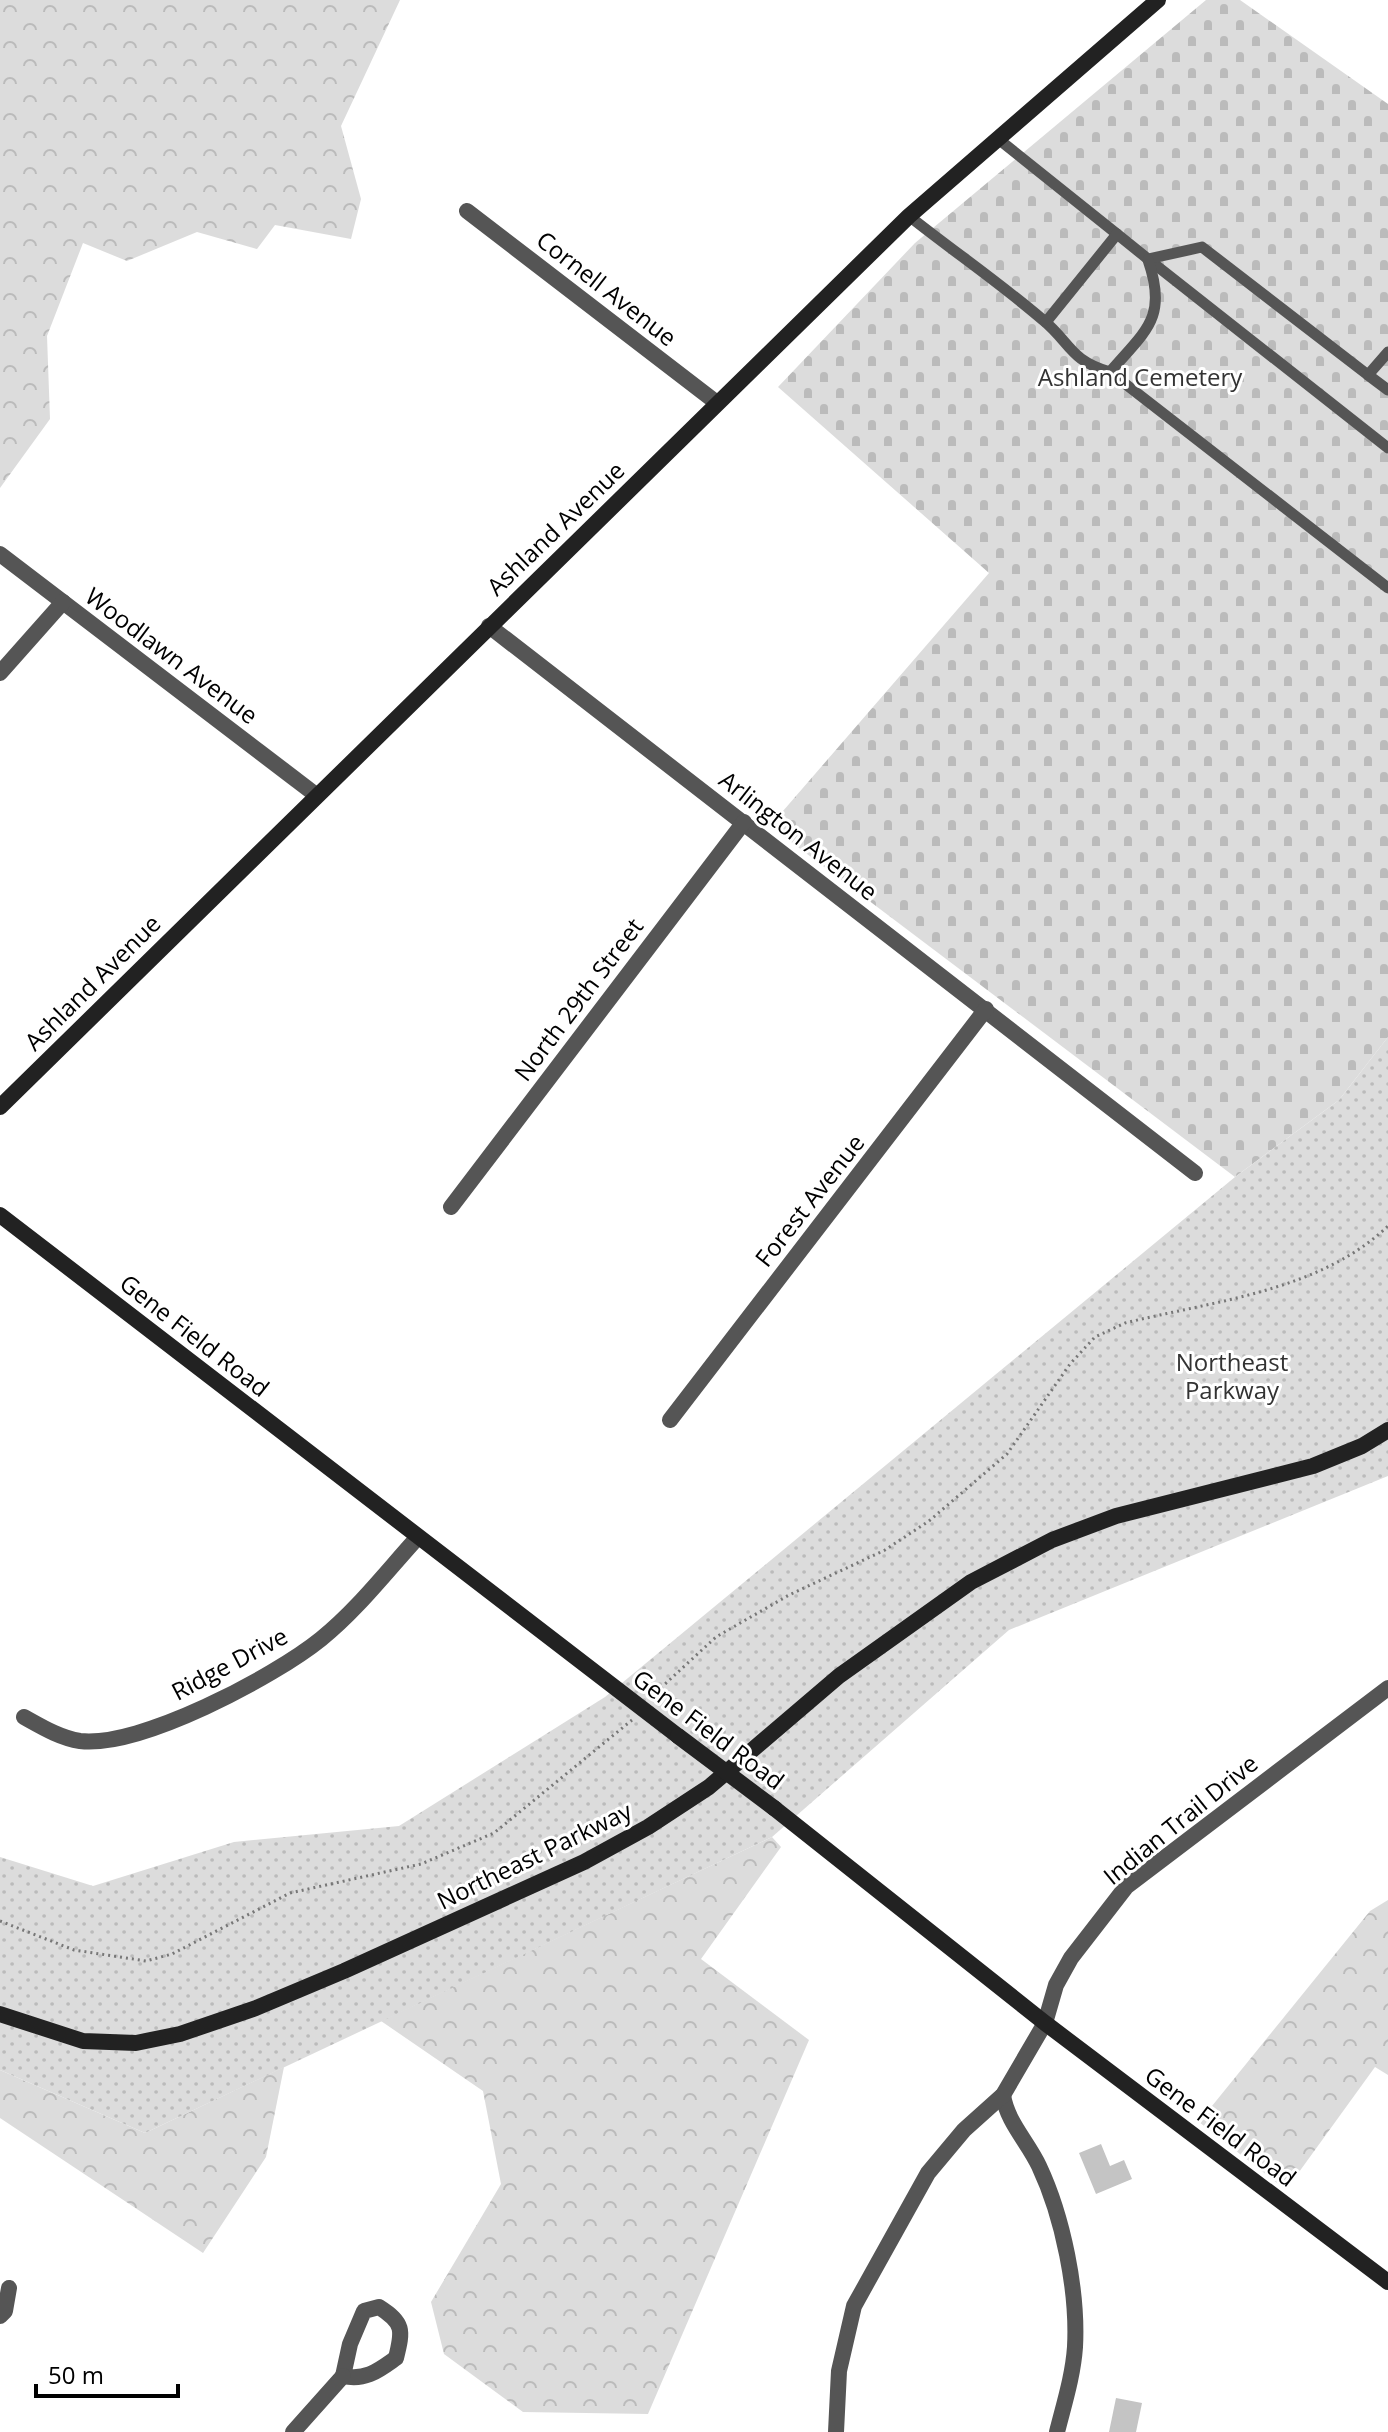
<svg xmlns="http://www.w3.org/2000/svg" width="1388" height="2432" font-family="'Open Sans',sans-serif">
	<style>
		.forest { fill: url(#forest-crowns) }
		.cemetery { fill: url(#cemetery-stones) }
		.park { fill: url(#park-dots) }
		.building { fill: #c4c4c4 }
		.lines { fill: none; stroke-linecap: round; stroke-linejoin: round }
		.path { stroke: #777; stroke-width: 3; stroke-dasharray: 2 4; stroke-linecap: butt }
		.lane { stroke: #555; stroke-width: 11 }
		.street { stroke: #555; stroke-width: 16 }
		.secondary { stroke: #222; stroke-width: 16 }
		.secondary-bridge { stroke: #222; stroke-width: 16 }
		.labels { text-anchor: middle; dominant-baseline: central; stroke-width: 6; stroke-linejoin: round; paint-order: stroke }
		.street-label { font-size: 24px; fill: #000; stroke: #fff }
		.park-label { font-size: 24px; fill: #333; stroke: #fff }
	</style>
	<defs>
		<pattern id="forest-crowns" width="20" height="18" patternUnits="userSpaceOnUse" patternTransform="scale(2)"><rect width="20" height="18" fill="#dcdcdc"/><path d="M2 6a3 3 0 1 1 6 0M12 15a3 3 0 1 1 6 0" fill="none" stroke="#bbb"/></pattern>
		<pattern id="cemetery-stones" width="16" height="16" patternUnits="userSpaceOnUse" patternTransform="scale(2)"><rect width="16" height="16" fill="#dcdcdc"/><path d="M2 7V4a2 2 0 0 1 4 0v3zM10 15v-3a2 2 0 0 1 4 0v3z" fill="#bbb"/></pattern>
		<pattern id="park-dots" width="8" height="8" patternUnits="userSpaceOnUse" patternTransform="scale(2)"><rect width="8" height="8" fill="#dcdcdc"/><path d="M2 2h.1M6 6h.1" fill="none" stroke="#bbb" stroke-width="1.8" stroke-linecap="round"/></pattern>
	</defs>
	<rect width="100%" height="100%" fill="#fff"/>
	<g class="forest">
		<polygon points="0,0 400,0 341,126 361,199 351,239 275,225 257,249 197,232 127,261 83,243 47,336 50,419 0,488"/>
		<polygon points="772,1837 781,1847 701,1959 809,2040 648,2414 523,2412 444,2354 431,2302 501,2184 483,2091 381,2021"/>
		<polygon points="1388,1900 1388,2075 1375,2067 1286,2190 1199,2122 1370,1911"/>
		<polygon points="284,2067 266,2157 203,2253 0,2118 0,2070 145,2133"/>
	</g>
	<polygon class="cemetery" points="1206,0 1240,0 1388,104 1388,1037 1339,1100 1235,1177 770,826 989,573 778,387 915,243"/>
	<polygon class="park" points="1388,1037 1388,1476 1009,1630 772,1837 145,2133 0,2070 0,1857 93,1886 234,1842 399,1826 605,1697 1235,1177 1339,1100"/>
	<g class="building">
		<polygon points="1101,2144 1110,2166 1124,2160 1132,2179 1096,2194 1079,2153"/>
		<polygon points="1116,2398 1142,2403 1136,2432 1109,2432"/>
	</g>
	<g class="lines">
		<g class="path">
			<path d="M652,1696L716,1637L789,1595L885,1550L929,1521L1007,1454L1070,1364L1095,1337L1125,1323C1214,1301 1320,1291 1388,1226"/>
			<polyline points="0,1921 74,1950 146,1961 172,1954 290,1893 421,1864 494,1833 632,1720"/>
		</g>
		<g class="lane">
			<polyline points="997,138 1117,234"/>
			<path d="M909,216C953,251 1000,283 1043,320C1071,343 1069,360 1110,372L1388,588"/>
			<polyline points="1148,259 1388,448"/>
			<polyline points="1046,322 1117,234 1148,259 1202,247 1368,375 1388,352"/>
			<path d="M1110,372C1146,330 1168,318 1148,260"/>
			<polyline points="1368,375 1388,390"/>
		</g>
		<g class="street">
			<polyline points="467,211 717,403"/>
			<polyline points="0,554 316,795"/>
			<polyline points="489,626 1195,1173"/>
			<polyline points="0,673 63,602"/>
			<polyline points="451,1207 744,822"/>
			<polyline points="670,1420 986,1009"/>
			<path d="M24,1717C42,1727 60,1738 80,1741C140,1748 274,1677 321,1639C357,1610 387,1571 418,1537"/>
			<path d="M1003,2095C1007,2122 1028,2142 1039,2166C1063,2217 1078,2291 1075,2347C1073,2376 1064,2404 1057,2432"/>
			<path d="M379,2307C404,2323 403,2330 396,2358C379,2370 366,2381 343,2376L350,2344L364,2311Z"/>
			<polyline points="0,2316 5,2311 9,2288"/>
			<polyline points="293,2432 343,2376"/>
			<polyline points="836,2432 839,2371 854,2306 928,2173 964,2130 1003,2095 1045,2023 1056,1985 1071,1958 1126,1887 1388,1688"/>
		</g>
		<g class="secondary">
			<polyline points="0,1107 909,216 1158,0"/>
			<polyline points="0,1215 678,1736"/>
			<polyline points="774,1808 1045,2023 1388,2282"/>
			<polyline points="0,2014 83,2041 136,2043 180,2034 256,2008 344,1971 584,1862 648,1827 709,1787 839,1676 971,1582 1052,1540 1116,1516 1313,1466 1362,1446 1388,1430"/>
		</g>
		<polyline class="secondary-bridge" points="678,1736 774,1808"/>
	</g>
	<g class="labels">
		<g class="street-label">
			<text transform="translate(607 288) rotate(38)">Cornell Avenue</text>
			<text transform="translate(555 528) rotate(-44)">Ashland Avenue</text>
			<text transform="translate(172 655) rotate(37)">Woodlawn Avenue</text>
			<text transform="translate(799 835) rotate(38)">Arlington Avenue</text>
			<text transform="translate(92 982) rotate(-45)">Ashland Avenue</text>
			<text transform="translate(578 999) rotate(-53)">North 29th Street</text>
			<text transform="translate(809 1200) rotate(-52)">Forest Avenue</text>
			<text transform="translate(195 1335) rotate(38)">Gene Field Road</text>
			<text transform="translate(229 1663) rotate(-28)">Ridge Drive</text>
			<text transform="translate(709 1729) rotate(37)">Gene Field Road</text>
			<text transform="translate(1180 1819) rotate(-39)">Indian Trail Drive</text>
			<text transform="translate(534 1855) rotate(-26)">Northeast Parkway</text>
			<text transform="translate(1221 2126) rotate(37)">Gene Field Road</text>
		</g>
		<g class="park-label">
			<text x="1140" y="376">Ashland Cemetery</text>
			<text x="1232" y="1361">Northeast<tspan x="1232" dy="28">Parkway</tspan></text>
		</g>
	</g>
	<path d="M36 2384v12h142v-12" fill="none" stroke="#000000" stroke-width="4"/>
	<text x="48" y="2384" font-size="24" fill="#000000" stroke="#ffffff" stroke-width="6" paint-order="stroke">50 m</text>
</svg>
